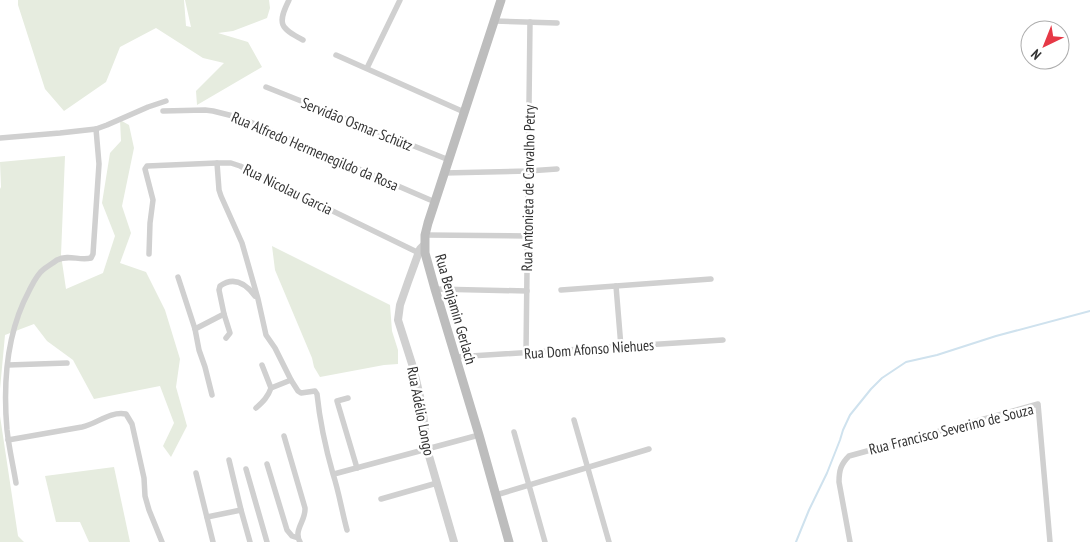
<svg xmlns="http://www.w3.org/2000/svg" width="1090" height="542" font-family="'PT Sans Narrow',sans-serif">
	<style>
		.green { fill: #e6ecdf }
		.lines { fill: none; stroke-linecap: round; stroke-linejoin: round }
		.stream { stroke: #cfe2ee; stroke-width: 2 }
		.minor { stroke: #d0d0d0; stroke-width: 5.5 }
		.tertiary { stroke: #d0d0d0; stroke-width: 8 }
		.secondary { stroke: #bdbdbd; stroke-width: 9 }
		.labels { text-anchor: middle; dominant-baseline: central; stroke-width: 5; stroke-linejoin: round; paint-order: stroke }
		.street-label { font-size: 15px; fill: #333; stroke: #fff }
	</style>
	<rect width="100%" height="100%" fill="#fff"/>
	<g class="green">
		<polygon points="18,0 184,0 186,26 191,27 185,0 269,0 270,8 267,18 233,31 218,33 248,42 262,67 197,105 196,91 224,63 203,58 156,28 120,47 106,82 64,111 45,89 18,5"/>
		<polygon points="120,120 129,125 134,148 122,206 131,233 120,263 146,272 165,310 180,359 176,387 187,426 171,457 163,446 174,423 160,386 94,399 73,360 47,341 34,324 5,335 0,389 0,189 1,187 0,162 65,156 61,255 66,289 103,273 115,236 102,203 110,153 121,141"/>
		<polygon points="272,246 390,305 392,331 398,350 398,364 384,365 320,377 314,367 312,358 275,270"/>
		<polygon points="0,416 18,536 24,542 0,542"/>
		<polygon points="114,467 130,542 89,542 80,522 56,522 45,476"/>
	</g>
	<g class="lines">
		<polyline class="stream" points="796,542 809,510 827,473 840,440 843,430 850,415 871,389 882,378 906,362 937,355 996,336 1090,311"/>
		<g class="minor">
			<path d="M289,0C277,24 280,28 303,40"/>
			<polyline points="495,21 557,23"/>
			<polyline points="336,55 464,112"/>
			<polyline points="367,68 400,0"/>
			<polyline points="266,87 449,160"/>
			<polyline points="163,111 205,110 213,111 241,118 435,202"/>
			<polyline points="0,138 60,133 96,129 107,125 148,107 166,101"/>
			<path d="M217,163L219,190L221,196L242,243L258,299L266,335L275,348L291,380L298,391L301,393L315,391L317,394C320,423 325,446 333,474C339,492 342,512 347,530"/>
			<polyline points="444,173 528,171 557,169"/>
			<polyline points="425,235 528,236"/>
			<polyline points="149,254 150,223 153,200 145,169 147,166 217,163 231,163 240,166 419,253"/>
			<polyline points="178,277 195,329 199,350 205,367 212,395"/>
			<polyline points="616,286 621,347"/>
			<polyline points="435,289 527,291"/>
			<polyline points="561,290 711,279"/>
			<polyline points="224,314 230,333 226,338"/>
			<path d="M195,329L224,314L219,290L220,286C234,276 246,284 255,296"/>
			<polyline points="526,353 530,22"/>
			<polyline points="455,357 723,340"/>
			<polyline points="8,365 67,363"/>
			<polyline points="262,365 271,388"/>
			<polyline points="348,398 337,401 357,468"/>
			<path d="M256,408C263,402 268,397 271,388L291,380"/>
			<polyline points="574,420 609,542"/>
			<polyline points="514,432 545,542"/>
			<path d="M284,436L305,508C306,521 293,530 300,542"/>
			<path d="M8,440L82,427C97,424 109,411 126,414L132,424L144,478L145,496L149,510L162,542"/>
			<polyline points="229,460 241,510 250,542"/>
			<polyline points="267,464 287,530 292,536 298,538"/>
			<polyline points="246,469 267,542"/>
			<polyline points="196,473 213,542"/>
			<polyline points="334,474 479,435"/>
			<path d="M16,483C13,465 9,448 7,430C3,384 7,332 29,291C33,283 37,274 44,269C48,266 53,263 57,260C69,254 79,261 91,258L93,254L99,164L96,129"/>
			<polyline points="496,495 649,449"/>
			<polyline points="381,499 437,483"/>
			<polyline points="207,517 241,510"/>
			<path d="M850,542L839,482C839,470 841,464 849,456L1038,404L1050,542"/>
		</g>
		<polyline class="tertiary" points="424,245 420,249 408,282 400,305 398,320 413,367 422,405 427,449 454,542"/>
		<polyline class="secondary" points="501,0 428,223 425,235 425,253 435,289 479,435 509,542"/>
	</g>
	<g class="labels">
		<g class="street-label">
			<text transform="translate(357 124) rotate(22)">Servidão Osmar Schütz</text>
			<text transform="translate(315 151) rotate(23)">Rua Alfredo Hermenegildo da Rosa</text>
			<text transform="translate(528 188) rotate(-89)">Rua Antonieta de Carvalho Petry</text>
			<text transform="translate(288 189) rotate(26)">Rua Nicolau Garcia</text>
			<text transform="translate(456 309) rotate(74)">Rua Benjamin Gerlach</text>
			<text transform="translate(589 349) rotate(-4)">Rua Dom Afonso Niehues</text>
			<text transform="translate(421 411) rotate(79)">Rua Adélio Longo</text>
			<text transform="translate(951 429) rotate(-14)">Rua Francisco Severino de Souza</text>
		</g>
	</g>
	<g transform="translate(1045 45) rotate(223)"><circle r="24" fill="#ffffff" stroke="#adadad"/>
	<path d="M0-4L9 19L0 12L-9 19Z" fill="#e63946"/>
	<text y="-8" font-size="14" font-weight="bold" text-anchor="middle" fill="#333333">N</text>
	</g>
</svg>
